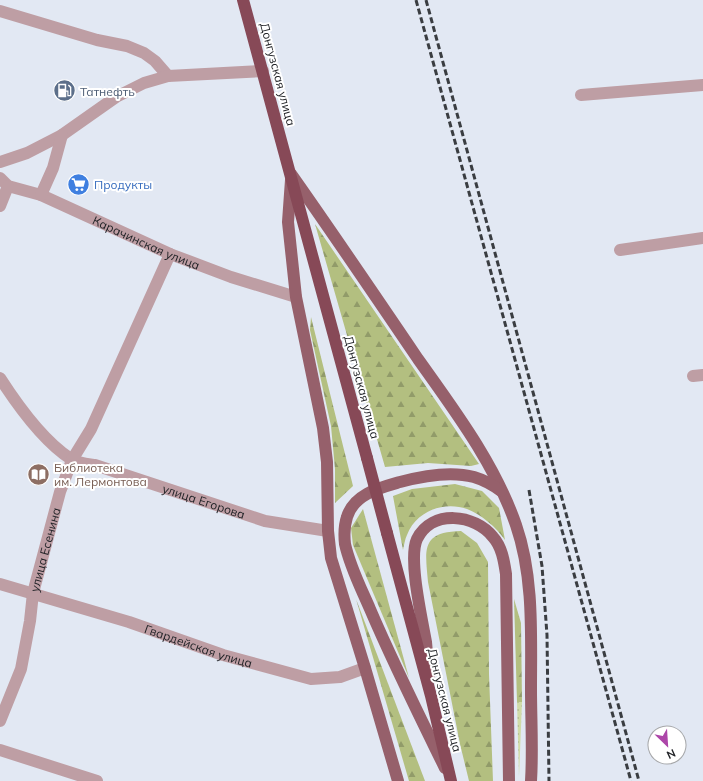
<svg xmlns="http://www.w3.org/2000/svg" width="703" height="781" font-family="Mulish,sans-serif">
	<style>
		.grass { fill: url(#grass-dots) }
		.forest { fill: url(#forest-firs) }
		.lines { fill: none; stroke-linecap: round; stroke-linejoin: round }
		.minor { stroke: #be9ea4; stroke-width: 12 }
		.major { stroke: #96606b; stroke-width: 12 }
		.highway { stroke: #874957; stroke-width: 12 }
		.rail { stroke: #3a3d41; stroke-width: 3; stroke-dasharray: 6 3; stroke-linecap: butt }
		.highway-bridge { stroke: #874957; stroke-width: 12 }
		.labels { text-anchor: middle; dominant-baseline: central; stroke-width: 4; stroke-linejoin: round; paint-order: stroke }
		.street-label { font-size: 12px; fill: #212327; stroke: #fff }
		.service-label { font-size: 12px; fill: #4e5e75; stroke: #fff; text-anchor: start }
		.shop-label { font-size: 12px; fill: #366cbe; stroke: #fff; text-anchor: start }
		.education-label { font-size: 12px; fill: #785e54; stroke: #fff; text-anchor: start }
	</style>
	<defs>
		<pattern id="grass-dots" width="8" height="8" patternUnits="userSpaceOnUse"><rect width="8" height="8" fill="#d1dca8"/><path d="M2 2h.1M6 6h.1" fill="none" stroke="#b3bc91" stroke-width="1.8" stroke-linecap="round"/></pattern>
		<pattern id="forest-firs" width="22" height="20" patternUnits="userSpaceOnUse"><rect width="22" height="20" fill="#b3bf80"/><path d="M5 1l3.5 6h-7zM16 11l3.5 6h-7z" fill="#919b69"/></pattern>
	</defs>
	<rect width="100%" height="100%" fill="#e2e8f3"/>
	<polygon class="grass" points="517,702 522,702 519,777"/>
	<g class="forest">
		<polygon points="315,224 479,464 471,466 428,463 385,467"/>
		<polygon points="311,317 353,486 335,503 335,469 331,426 310,330"/>
		<path d="M455,484L482,491L499,508L505,540C496,527 482,515 467,509C444,501 416,511 407,535C405,539 404,545 403,550L393,496L412,489Z"/>
		<polygon points="363,509 409,678 353,545 351,528"/>
		<path d="M461,531L477,543L488,562L489,674L493,781H469L460,744L428,582C425,549 421,532 461,531Z"/>
		<polygon points="356,599 425,781 409,781"/>
		<polygon points="514,599 521,623 522,702 517,702"/>
	</g>
	<g class="lines">
		<g class="minor">
			<polyline points="0,11 97,40 127,46 144,53 155,61 168,76"/>
			<polyline points="581,95 703,85"/>
			<polyline points="0,162 27,153 62,135 116,97 144,83 168,76 263,71"/>
			<path id="s1" d="M0,178L8,186L41,195L170,254L231,277L296,297"/>
			<polyline points="41,195 53,168 62,135"/>
			<polyline points="0,206 8,186"/>
			<polyline points="620,250 703,238"/>
			<polyline points="693,376 703,375"/>
			<path id="s2" d="M0,378C18,406 43,441 71,459C77,463 88,464 95,465L265,521L328,531"/>
			<path id="s3" d="M0,584L129,622L223,655L311,679L340,677L365,668"/>
			<path id="s4" d="M0,721L21,669L30,621L33,593L60,492L72,460L91,429L170,254"/>
			<polyline points="0,750 97,781"/>
		</g>
		<g class="major">
			<path d="M291,174C334,235 376,297 418,359C455,411 495,464 516,525C534,577 531,635 531,689C531,720 533,750 531,781"/>
			<polyline points="291,180 288,222 296,297 323,428 327,462 328,531 331,558 365,668 398,781"/>
			<path d="M429,675C428,664 427,653 426,642C422,619 408,558 417,539C432,509 475,514 493,537C502,547 504,561 506,574L509,781"/>
			<path d="M445,768C419,715 393,663 370,609C361,588 350,567 345,544C344,535 344,526 347,517C354,494 379,488 400,482C422,476 452,471 474,477C484,480 493,485 501,491"/>
		</g>
		<g class="highway">
			<polyline points="243,0 367,458"/>
			<polyline points="387,533 431,696 451,781"/>
		</g>
		<g class="rail">
			<polyline points="416,0 631,781"/>
			<polyline points="426,0 639,781"/>
			<polyline points="529,490 542,566 547,635 549,781"/>
		</g>
		<polyline class="highway-bridge" points="367,458 387,533"/>
	</g>
	<defs>
		<symbol id="fuel-disc" viewBox="-11 -11 22 22"><circle r="9.5" fill="#5c6f8a" stroke="#fff"/><path d="M-5.5-6h7V0h2V4h1.3V-2.5L3-4.5l.8-.8L6-3V5H2.5V1h-1V6h-7ZM-4.2-4.7v3.2H.2V-4.7Z" fill="#fff"/></symbol>
		<symbol id="supermarket-disc" viewBox="-11 -11 22 22"><circle r="9.5" fill="#3f7fe0" stroke="#fff"/><path d="M-6-5.5h2.5l.6 2H6L4.5 2H-2.5L-4.4-4H-6ZM-1.5 3.2a1.3 1.3 0 1 0 .1 0ZM3 3.2a1.3 1.3 0 1 0 .1 0Z" fill="#fff"/></symbol>
		<symbol id="library-disc" viewBox="-11 -11 22 22"><circle r="9.5" fill="#8d6e63" stroke="#fff"/><path d="M-6-4Q-3-5.5-.7-3.5V5Q-3 3-6 4ZM6-4Q3-5.5 .7-3.5V5Q3 3 6 4Z" fill="#fff"/></symbol>
	</defs>
	<g fill-rule="evenodd">
		<use href="#fuel-disc" x="52" y="78" width="25" height="25"/>
		<use href="#supermarket-disc" x="66" y="172" width="25" height="25"/>
		<use href="#library-disc" x="26" y="462" width="25" height="25"/>
	</g>
	<g class="labels">
		<g class="street-label">
			<text transform="translate(278 74) rotate(75)">Донгузская улица</text>
			<text stroke="none"><textPath href="#s1" startOffset="161">Карачинская улица</textPath></text>
			<text transform="translate(362 387) rotate(75)">Донгузская улица</text>
			<text stroke="none"><textPath href="#s2" startOffset="248">улица Егорова</textPath></text>
			<text stroke="none"><textPath href="#s4" startOffset="178">улица Есенина</textPath></text>
			<text stroke="none"><textPath href="#s3" startOffset="208">Гвардейская улица</textPath></text>
			<text transform="translate(445 700) rotate(76)">Донгузская улица</text>
		</g>
		<g class="service-label">
			<text x="80" y="91">Татнефть</text>
		</g>
		<g class="shop-label">
			<text x="94" y="184">Продукты</text>
		</g>
		<g class="education-label">
			<text x="54" y="467">Библиотека<tspan x="54" dy="14">им. Лермонтова</tspan></text>
		</g>
	</g>
	<g transform="translate(667 745) rotate(155)"><circle r="19" fill="#ffffff" stroke="#a6a7a9"/>
	<path d="M0-3L7 15L0 10L-7 15Z" fill="#ad46a9"/>
	<text y="-6" font-size="11" font-weight="bold" text-anchor="middle" fill="#212327">N</text>
	</g>
</svg>
